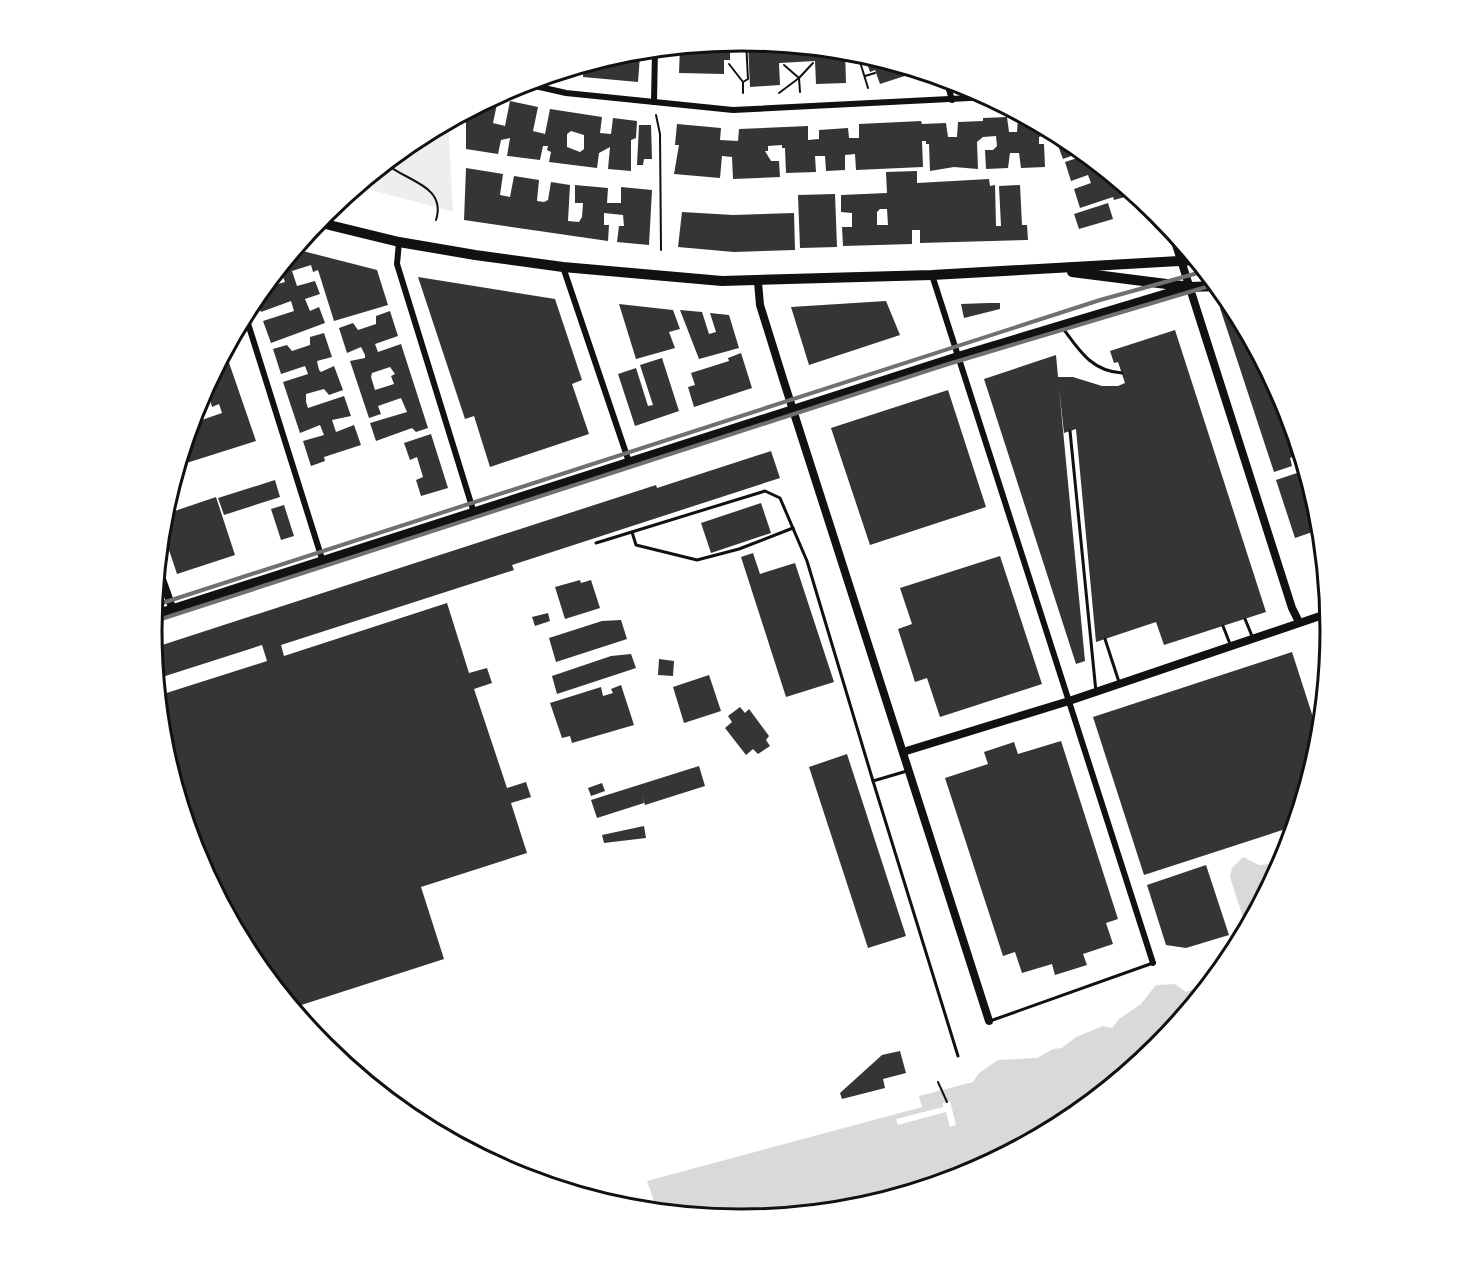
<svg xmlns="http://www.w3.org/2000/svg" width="1482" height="1261" font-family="Cabin,sans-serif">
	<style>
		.green { fill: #eee }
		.water { fill: #d9d9d9 }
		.pier { fill: #fff }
		.building { fill: #353535; fill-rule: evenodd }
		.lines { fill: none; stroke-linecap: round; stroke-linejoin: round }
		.path { stroke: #111; stroke-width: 2 }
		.service { stroke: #111; stroke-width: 3 }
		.minor { stroke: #111; stroke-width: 6 }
		.tertiary { stroke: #111; stroke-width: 8 }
		.primary { stroke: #111; stroke-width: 10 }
		.rail { stroke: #707070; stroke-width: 4 }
		.rim { fill: none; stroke: #111; stroke-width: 3 }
	</style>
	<rect width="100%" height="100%" fill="#fff"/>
	<polygon class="green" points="448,121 453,212 357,186 414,140"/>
	<g class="water">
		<polygon points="1243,857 1259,865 1269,864 1274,878 1247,930 1230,877 1232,868"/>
		<polygon points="1213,981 1158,1048 1069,1121 966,1176 856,1209 741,1220 658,1212 647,1181 922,1107 919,1096 973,1082 979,1073 998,1060 1037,1058 1053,1049 1062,1048 1076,1037 1103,1026 1112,1028 1119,1019 1141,1004 1156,985 1175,984 1186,992"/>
	</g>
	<polygon class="pier" points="950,1101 956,1125 950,1127 946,1112 898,1125 896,1119 943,1107 943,1103"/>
	<g class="building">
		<polygon points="730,42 730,60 724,60 724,74 679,73 680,47"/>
		<polygon points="760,42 845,51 846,83 816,84 815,61 779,63 780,85 750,87 748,43"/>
		<polygon points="620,54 640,56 638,82 583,77 584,64"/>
		<polygon points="864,54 920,71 880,84 875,70 870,72"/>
		<path d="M492,98L498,99L493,123L505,126L510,101L538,107L533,131L545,134L550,109L602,117L600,133L611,134L613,118L637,121L636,138L631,140V171L608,169L610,147L599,153L597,168L549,162L551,152L547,150L548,146H543L540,160L507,156L510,138L501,140L498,154L466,149V112ZM571,131L584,135V149L580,152L567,147V134Z"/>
		<polygon points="1025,116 1044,127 1047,134 1039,137 1039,144 1044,144 1045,167 1021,168 1019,153 1010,153 1008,168 986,169 985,150 993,150 997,146 996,136 983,137 977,142 978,169 954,167 930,171 929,144 926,144 926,141 922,141 923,167 856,170 855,154 845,155 845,170 826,171 825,156 815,156 816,172 786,173 785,148 782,148 782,145 768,146 768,151 765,151 771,161 779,161 780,177 733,179 732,157 722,156 720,178 674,174 679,145 675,145 677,124 721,128 720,140 738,141 739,129 808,126 808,140 819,139 819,130 848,128 849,138 859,138 859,124 921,121 922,124 946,123 948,137 957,137 958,122 983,121 983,118 1007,117 1009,132 1017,132 1018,117"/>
		<polygon points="639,125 651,125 652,159 644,159 643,165 637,165"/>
		<polygon points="1053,132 1069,140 1082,152 1063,159"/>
		<polygon points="1087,155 1105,169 1107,179 1114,177 1130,190 1132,195 1114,200 1113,197 1080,208 1074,189 1091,183 1088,175 1071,181 1065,162"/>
		<polygon points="466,168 503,174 500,195 510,197 514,176 539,180 537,201 544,202 548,200 551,182 570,185 568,221 579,222 582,217 583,203 575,203 575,185 608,188 607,203 621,203 621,187 652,190 649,245 617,242 619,226 624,226 623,215 604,213 604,225 609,225 608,241 464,220"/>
		<path d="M917,171V183L989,179L990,186L995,185L996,226H1001L999,186L1020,185L1022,225H1027L1028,240L920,243V230H912V244L843,246L842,227H852V213L841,212V195L887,193L886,172ZM880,209H887L888,225H877V212Z"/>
		<polygon points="835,194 837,247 800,248 798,195"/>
		<polygon points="1108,203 1113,219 1079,229 1074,214"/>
		<polygon points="682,212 733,215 794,213 795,250 734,252 678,247"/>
		<polygon points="295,249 377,270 388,305 334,321 318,270 313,272 311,265 292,271 297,286 315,281 320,294 305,299 310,311 319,307 325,323 271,343 263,321 294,311 291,301 261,312 255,297 263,288 285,282 281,272 273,275"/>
		<polygon points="418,277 555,299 582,380 572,384 589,434 490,467 474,416 465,419"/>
		<polygon points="886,301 900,335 809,365 791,307"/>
		<polygon points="989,303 1000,303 1000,309 964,318 961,304"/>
		<polygon points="619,304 673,310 680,329 669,332 675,348 636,359"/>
		<polygon points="1234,307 1286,405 1301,454 1290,458 1292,466 1274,472 1220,308"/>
		<polygon points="680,310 702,312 709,334 716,332 710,313 729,315 739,348 699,359"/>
		<path d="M390,311L398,336L375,344L378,352L401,344L428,428L416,432L412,428L376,441L370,423L407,412L401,398L378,406L381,414L369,418L350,361L365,358V355L361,347L347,353L339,328L353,323L358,330L376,324V316ZM390,367L395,374L391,376L394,384L375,390L371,377L372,373Z"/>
		<polygon points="1175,330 1266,612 1164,645 1156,622 1096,642 1076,429 1064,433 1059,388 1085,661 1076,664 984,379 1056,355 1058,377 1073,377 1102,386 1118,386 1125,383 1118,362 1114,363 1110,351"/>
		<polygon points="324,333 332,357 317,361 319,370 321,372 334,366 343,390 329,395 324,389 306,394 306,402 308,408 344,396 351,416 332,420 336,432 354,425 361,445 324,457 325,461 311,466 303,441 324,435 320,425 300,433 283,382 308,374 305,366 281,374 273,349 287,345 292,351 310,345 310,337"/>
		<polygon points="225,351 256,441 177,466 190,424 222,413 219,404 212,407 206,386"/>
		<polygon points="741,353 752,388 694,407 688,387 695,385 691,373 729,361 728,358"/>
		<polygon points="662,358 679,411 635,426 618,374 636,368 648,406 653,405 640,365"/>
		<polygon points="948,390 986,507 870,545 831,428"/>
		<polygon points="431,434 448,488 421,496 416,480 423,477 417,457 410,460 404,443"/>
		<polygon points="771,451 780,478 512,565 514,570 281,645 284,656 447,603 469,673 487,668 492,683 474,689 507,788 526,782 531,797 511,803 527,853 421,887 444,959 292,1008 250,958 196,856 162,745 157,696 267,661 262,645 156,679 153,648 656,485 657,488"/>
		<polygon points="1306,470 1321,529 1295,538 1276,480"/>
		<polygon points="275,480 280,497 224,515 218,498"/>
		<polygon points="216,497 235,555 177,574 161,526 163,515"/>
		<polygon points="761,503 771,533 711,553 701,523"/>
		<polygon points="284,505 294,536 281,540 271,509"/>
		<polygon points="753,553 760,574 795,563 834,682 786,697 741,557"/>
		<polygon points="1000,556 1042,684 940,717 927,678 915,682 898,629 912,624 900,588"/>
		<polygon points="580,580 581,583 591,580 600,608 565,619 555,587"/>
		<polygon points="548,613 550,621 535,626 532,617"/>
		<polygon points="621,620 627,639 556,662 549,638 602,621"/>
		<polygon points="1292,652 1320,739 1295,826 1144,875 1093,717"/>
		<polygon points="631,654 636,668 557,694 552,676 611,656"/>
		<polygon points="659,659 674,661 673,676 658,675"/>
		<polygon points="709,675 721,711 684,723 673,687"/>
		<polygon points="621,685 634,725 572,743 570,736 562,738 550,703 601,687 603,696 613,693 611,689"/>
		<polygon points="740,707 745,713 749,709 769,736 766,740 770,746 758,754 753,749 746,755 725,728 732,722 728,716"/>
		<polygon points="1061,741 1118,919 1106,923 1113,944 1083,954 1087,965 1055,975 1052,964 1022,973 1015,952 1003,956 945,778 988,764 984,752 1014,742 1018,754"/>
		<polygon points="847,754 906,936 868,948 809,767"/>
		<polygon points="699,766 705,786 645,805 642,796 644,803 597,818 591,800"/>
		<polygon points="602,783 605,791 591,796 588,788"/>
		<polygon points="644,826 646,838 604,843 602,835"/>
		<polygon points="1206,865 1229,935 1186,948 1166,945 1147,885"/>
		<polygon points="900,1051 906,1073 883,1079 885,1088 842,1099 840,1093 882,1055"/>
	</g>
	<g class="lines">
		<g class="path">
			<polyline points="857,52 868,88"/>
			<polyline points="729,64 743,82"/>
			<polyline points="865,76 875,73"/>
			<polyline points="800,92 799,78 813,63"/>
			<polyline points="743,93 743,82 748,79 746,41"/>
			<polyline points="779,93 799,78 784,65"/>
			<polyline points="656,115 660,134 661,250"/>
			<path d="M385,163C405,181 447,185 436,220"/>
			<polyline points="938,1082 947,1102"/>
		</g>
		<g class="service">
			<path d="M1062,327C1079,350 1091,371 1122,373"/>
			<polyline points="1070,431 1096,692"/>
			<polyline points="632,532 636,545 697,560 739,549 793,528"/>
			<polyline points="596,543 765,491 780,498 807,561 873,781 907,771"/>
			<polyline points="1245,619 1252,636"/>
			<polyline points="1223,626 1230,644"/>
			<polyline points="1105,639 1119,682"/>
			<polyline points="873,781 958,1056"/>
			<polyline points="990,1021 1153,963"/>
		</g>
		<g class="minor">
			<polyline points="946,79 952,100"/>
			<polyline points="522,83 566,93 733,110 989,97"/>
			<polyline points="654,102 655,49"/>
			<polyline points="399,242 397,264 474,513"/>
			<polyline points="563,267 629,462"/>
			<polyline points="932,275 1153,963"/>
			<polyline points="245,314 323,562"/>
		</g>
		<g class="tertiary">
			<polyline points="1171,229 1292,608 1299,622"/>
			<polyline points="758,282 760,305 784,382 989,1021"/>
			<polyline points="157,565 173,610"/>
			<polyline points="903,752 1069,701 1329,613"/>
		</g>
		<g class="primary">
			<polyline points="317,222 399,242 475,255 563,267 722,281 932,275 1197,260"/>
			<polyline points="1072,272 1190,287 1218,286"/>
			<polyline points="152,616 958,357 1190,287"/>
		</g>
		<g class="rail">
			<polyline points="153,606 1100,300 1205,271"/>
			<polyline points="152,622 945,365 1216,284"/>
		</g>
	</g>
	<path d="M0 0H1482V1261H0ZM162 630a579 579 0 1 1 1158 0a579 579 0 1 1-1158 0Z" fill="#fff" fill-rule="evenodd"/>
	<path class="rim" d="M162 630a579 579 0 1 1 1158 0a579 579 0 1 1-1158 0Z"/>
</svg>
